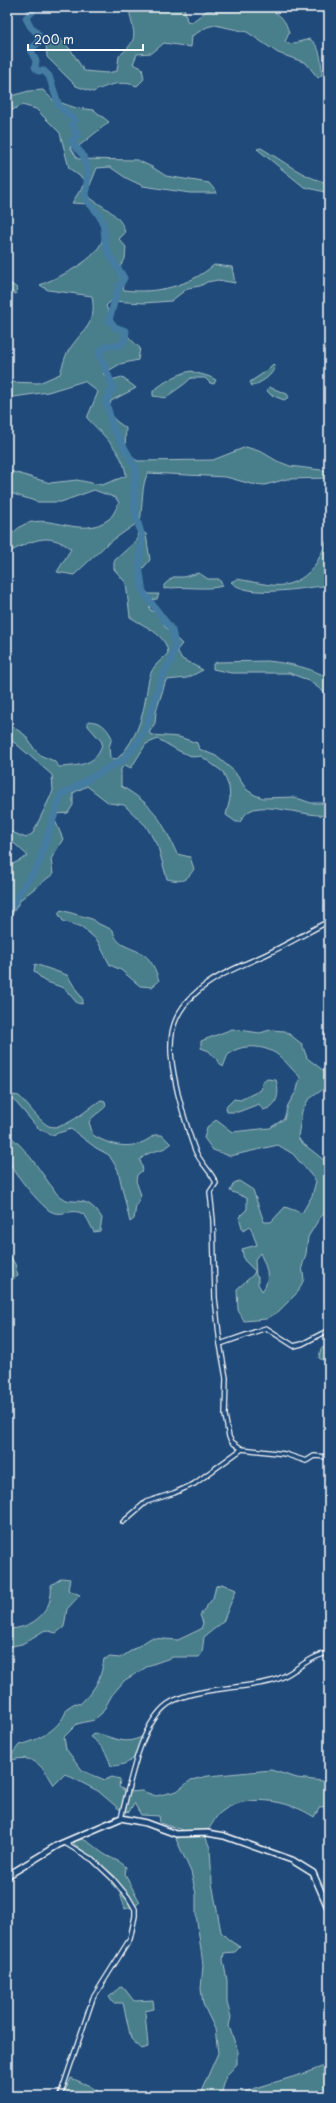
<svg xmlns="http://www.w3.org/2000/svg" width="336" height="2103" font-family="'Playpen Sans',sans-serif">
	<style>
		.green { fill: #4a7e8b; stroke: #a4bec5; fill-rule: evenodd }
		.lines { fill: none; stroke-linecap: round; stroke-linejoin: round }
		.river { stroke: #457ba2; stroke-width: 7 }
		.street-casing { stroke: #fff; stroke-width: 6 }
		.secondary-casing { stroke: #fff; stroke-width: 8 }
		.street { stroke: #1f4a7a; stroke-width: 3.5 }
		.secondary { stroke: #1f4a7a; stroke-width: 5 }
	</style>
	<rect width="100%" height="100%" fill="#1f4a7a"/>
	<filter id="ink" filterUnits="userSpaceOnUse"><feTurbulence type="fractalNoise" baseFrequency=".025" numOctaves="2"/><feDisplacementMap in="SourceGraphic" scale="8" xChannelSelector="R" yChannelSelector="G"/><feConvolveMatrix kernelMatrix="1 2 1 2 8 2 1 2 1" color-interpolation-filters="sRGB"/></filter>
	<g filter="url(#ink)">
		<g class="green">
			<path d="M130,7H184L187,21L192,22L206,11L220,8L269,7L268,9C281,14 286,21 289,33L285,42L290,44L310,39C322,48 321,62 322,75L318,78L306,63L278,53L247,32L215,25L207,27L192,36L191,47L164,43L152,53L137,54L133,64L142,68L144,79L137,86C121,80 108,85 93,92L76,86L47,57L46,44L58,37L71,50L84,71L107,73L117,71L119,56C141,38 133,34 129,9Z"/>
			<path d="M43,90L53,100L76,108L94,110L109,122L79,146L70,147L78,159L137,160L152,167L166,176L209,183L217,193H190L143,186L126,178L110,167L97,168L86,195C100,206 122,214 125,233L119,239L126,247L125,259L118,270L124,290C157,294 189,286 214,265L232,267L235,283L218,280L207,282L200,286L188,288L171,301L144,303L111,301L106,306L113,323C124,329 130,340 140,348L138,360L120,364L103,374L111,380L122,377L136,388L111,401L108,411L116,421L126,428C125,443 124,454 138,461L213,460L246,447L262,452L277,461L290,466L329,471V478L287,479L265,485L251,484L226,477L148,473C141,485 143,506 140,521L106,545L74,575L57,572L71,549C47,530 31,542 7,553V537C13,534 18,527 25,524C52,513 81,540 109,519C113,516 116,508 119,503L116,498L94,490L61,502H38L7,492V470L50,483L77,480L102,485L126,476C125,454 102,434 87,418L98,392L84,381L48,392L7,398V382L39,383L60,374C63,365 65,354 71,347C85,327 97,324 92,296L48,290L40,285C59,277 99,260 103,237C104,226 94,212 88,204L72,203L86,181L69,168L60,133L36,109L22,105L7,113V97L29,91Z"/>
			<path d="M261,148C282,160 305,179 329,183V193L304,187L257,149Z"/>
			<polygon points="7,281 17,288 16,294 7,290"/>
			<path d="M273,364L275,367C271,377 262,382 252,386L250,382L265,372Z"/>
			<path d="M191,371C200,375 206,374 216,380L214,384L210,383L205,378H191C184,386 174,390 166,398L153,396V391C164,382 177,374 191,371Z"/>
			<polygon points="269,387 287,394 289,397 284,400 271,395 267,391"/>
			<path d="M138,528L146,534L150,560L138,574L145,590L149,594H159L157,599L149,600L150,610L160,614L165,627L182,644L177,650L182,659L203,670L187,678L166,680L156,712L155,723L149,733L152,735L179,737L197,743L199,749L216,756L234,771L247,790L255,795L263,798L294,797L311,803H325L329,805V815C309,818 262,800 248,812C245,814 242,819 240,822H236L226,815L230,799L229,787L223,772L201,756L194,757L179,751L158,739L146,744L131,768L125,765L121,769V786C155,806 161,819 177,854L190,857L194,869C186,882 182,882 167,879L158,847L146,826L124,805L109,803L87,786L73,793V805L68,813L57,814L54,818L63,839L51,859L53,874L21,899L8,921L7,867L28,856L15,844L7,841V830L26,838L33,833L53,791L52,775L15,743L7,739V723L25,735L35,750L42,756L54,761L59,767C77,766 100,765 102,742L88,726V721C101,722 106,726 112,738L109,747L110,758L117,759C135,741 142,721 146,696C148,686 148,675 155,666C158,662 164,658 168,653C166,634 145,627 130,617L126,583L114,569V561L137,540Z"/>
			<path d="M329,534V588L323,586C300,588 248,599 231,582L237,579C250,581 272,587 284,585C311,580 321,558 329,534Z"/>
			<path d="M199,573L208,579H219L223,586C204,591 184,585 164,589V585L173,577H183Z"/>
			<path d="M268,661C292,664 308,667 329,678V696L308,680L289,673H231L213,669V664L217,662Z"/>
			<path d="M61,910L92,919L99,924L113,930C116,946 128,946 141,953C151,958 156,970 159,981L152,987L140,986L121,970L110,965L97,940L82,927L63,921L58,913Z"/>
			<polygon points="35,964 67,975 83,1000 82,1004 77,1003 64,988 44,981 34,971"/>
			<path d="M232,1029L260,1033L270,1030L285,1031L302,1044L307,1058L324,1071L329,1070V1085L308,1100L302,1111L298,1137L301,1142L329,1164V1208L319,1219L308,1237L306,1254L302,1267L304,1279L298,1292L278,1312L266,1319L244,1321L238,1310L237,1289L253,1275L255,1271L244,1260L242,1249L257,1245L250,1226L243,1231L239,1217L247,1209V1198L230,1191L234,1183L239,1181L253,1190L264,1222H271L285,1207L302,1213L312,1196L316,1181L293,1154L278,1145L230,1156L213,1150L204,1138L207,1127L216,1120L232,1132L270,1128L284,1119L288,1105L297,1090L300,1077C292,1070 286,1061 278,1055C265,1045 240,1043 228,1055C226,1058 225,1063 223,1067L209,1051L201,1048V1041ZM260,1253C266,1266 272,1279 262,1291L258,1284V1277L256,1276L255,1259Z"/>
			<polygon points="329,1030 329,1051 323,1044 325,1032"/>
			<path d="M267,1079L276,1080C280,1093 278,1107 263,1110L259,1104L238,1112H227L226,1107L234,1099L240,1100L261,1090L262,1083Z"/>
			<path d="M13,1095L19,1096C28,1105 37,1118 47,1125C62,1134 88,1108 101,1100L105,1101L106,1106C100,1113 94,1114 89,1122L93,1135C112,1147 136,1151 154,1135H162L171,1144C161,1153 149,1149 140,1160L143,1170L137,1175L136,1181L141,1195L136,1206L134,1219L130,1222L118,1170L109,1155L96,1148L71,1129L52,1135L38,1128L13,1099Z"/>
			<path d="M7,1134C24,1146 37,1166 49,1183C52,1186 55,1192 58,1195C74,1209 84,1190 102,1218L100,1231L94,1232C91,1227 87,1216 83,1214C72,1207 62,1218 50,1211C43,1207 24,1185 19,1177C14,1171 12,1165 7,1159Z"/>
			<polygon points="9,1254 15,1264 18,1276 11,1280 7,1280 7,1255"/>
			<polygon points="326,1347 329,1350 329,1363 319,1358 321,1348"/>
			<path d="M62,1578L70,1579L68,1590L80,1595L67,1609L64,1627L56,1633L45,1630L22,1644L7,1647V1629C33,1629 54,1611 51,1585Z"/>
			<path d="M222,1584L236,1590L223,1622L204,1637L202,1653L199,1657H173L150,1665L125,1680L112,1695L102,1713L94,1720L77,1724L64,1737L66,1749L83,1771L105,1780L112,1777L120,1779L119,1787L128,1792L142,1791L156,1796L177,1791L191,1780L208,1776L271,1770L297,1778L322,1781L329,1774V1806L320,1807L314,1817C289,1800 245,1792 220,1813C216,1816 211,1827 207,1831H185L160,1823L159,1816L141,1815L134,1803L129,1812L119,1809L98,1791L65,1774L54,1785C42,1764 31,1752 7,1762V1757L13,1753L19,1745C38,1741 62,1728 67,1708L75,1703L80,1704C95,1689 100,1682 104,1659L110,1657L120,1658L151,1638L178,1640L201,1629L203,1623L200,1615L213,1598L216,1586Z"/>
			<path d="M94,1733C112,1736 124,1747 143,1736L146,1738C140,1755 130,1766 111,1766C107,1753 102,1745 90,1737Z"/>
			<polygon points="183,1836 205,1836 210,1848 212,1883 221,1932 229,1940 240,1947 235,1952 224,1953 223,1960 227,1980 227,2003 231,2017 229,2026 237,2049 237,2064 226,2076 221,2096 199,2096 218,2053 215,2029 203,2004 201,1989 203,1965 196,1914 196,1894 191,1872 176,1839"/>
			<path d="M77,1838C88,1839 95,1848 104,1854C112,1859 119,1860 126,1867L125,1875L140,1902L135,1906L125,1909L120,1893L111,1883L116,1877L73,1843Z"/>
			<polygon points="120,1987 124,1988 134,2001 153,2000 154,2009 145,2011 148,2047 142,2049 131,2039 123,2003 113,2003 109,1997"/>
			<path d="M324,2066L329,2067V2096H241V2093C269,2083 297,2077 324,2066Z"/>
			<polygon points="71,2078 90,2086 105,2096 63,2096"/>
		</g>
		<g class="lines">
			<path class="river" d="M7,916L19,893L38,866L61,795L124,759L139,741L147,725L161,679L172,659L175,645L172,630L143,592L139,566L142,537L135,512L134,490L136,468L113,428L106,402L113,387L99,353L106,346L121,345L125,340L126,331L115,327L109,320L118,289L124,278C119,268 111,260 107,249C104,241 105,232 103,224C100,214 92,206 85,199C87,185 90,167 82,154C78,149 74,147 72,141L78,136L72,124L75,120L59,106L49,76L44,71H38L35,67L36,61L32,53V48L38,43V34L30,26L26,18L32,12L28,7"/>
			<defs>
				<g id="street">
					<path d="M329,921C308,932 288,944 267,954C248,963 228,970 210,982C163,1013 167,1046 178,1094C183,1113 188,1132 195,1150C200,1163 211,1171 216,1183L210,1192L213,1220L215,1298L220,1344L226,1378L225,1415L229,1437L232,1442L242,1449L285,1454L306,1461L314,1456L329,1457"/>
					<polyline points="220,1344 266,1328 294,1346 302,1344 329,1330"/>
					<polyline points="123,1522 146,1502 174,1493 194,1484 242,1449"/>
					<path d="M121,1818C130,1785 139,1725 168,1704C178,1697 191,1694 202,1692C225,1687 249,1687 272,1681C291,1677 307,1656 329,1653"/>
					<polyline points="60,2096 93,1998 130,1939 135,1916 135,1909 128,1897 112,1878 93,1860 65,1843"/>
				</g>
				<polyline id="secondary" points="7,1876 58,1845 121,1818 146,1823 176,1834 207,1833 224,1836 292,1860 313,1873 329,1910"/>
			</defs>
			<use href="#street" class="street-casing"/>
			<use href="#secondary" class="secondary-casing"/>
			<use href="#street" class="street"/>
			<use href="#secondary" class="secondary"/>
		</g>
	</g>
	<rect width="336" height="2103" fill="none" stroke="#1f4a7a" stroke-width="24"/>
	<rect x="12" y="12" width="312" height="2079" fill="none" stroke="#fff" stroke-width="1.5" filter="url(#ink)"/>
	<path d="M28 44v6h115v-6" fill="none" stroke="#ffffff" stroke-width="2"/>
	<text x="34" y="44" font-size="12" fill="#ffffff" stroke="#1f4a7a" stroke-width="3" paint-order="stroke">200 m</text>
</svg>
